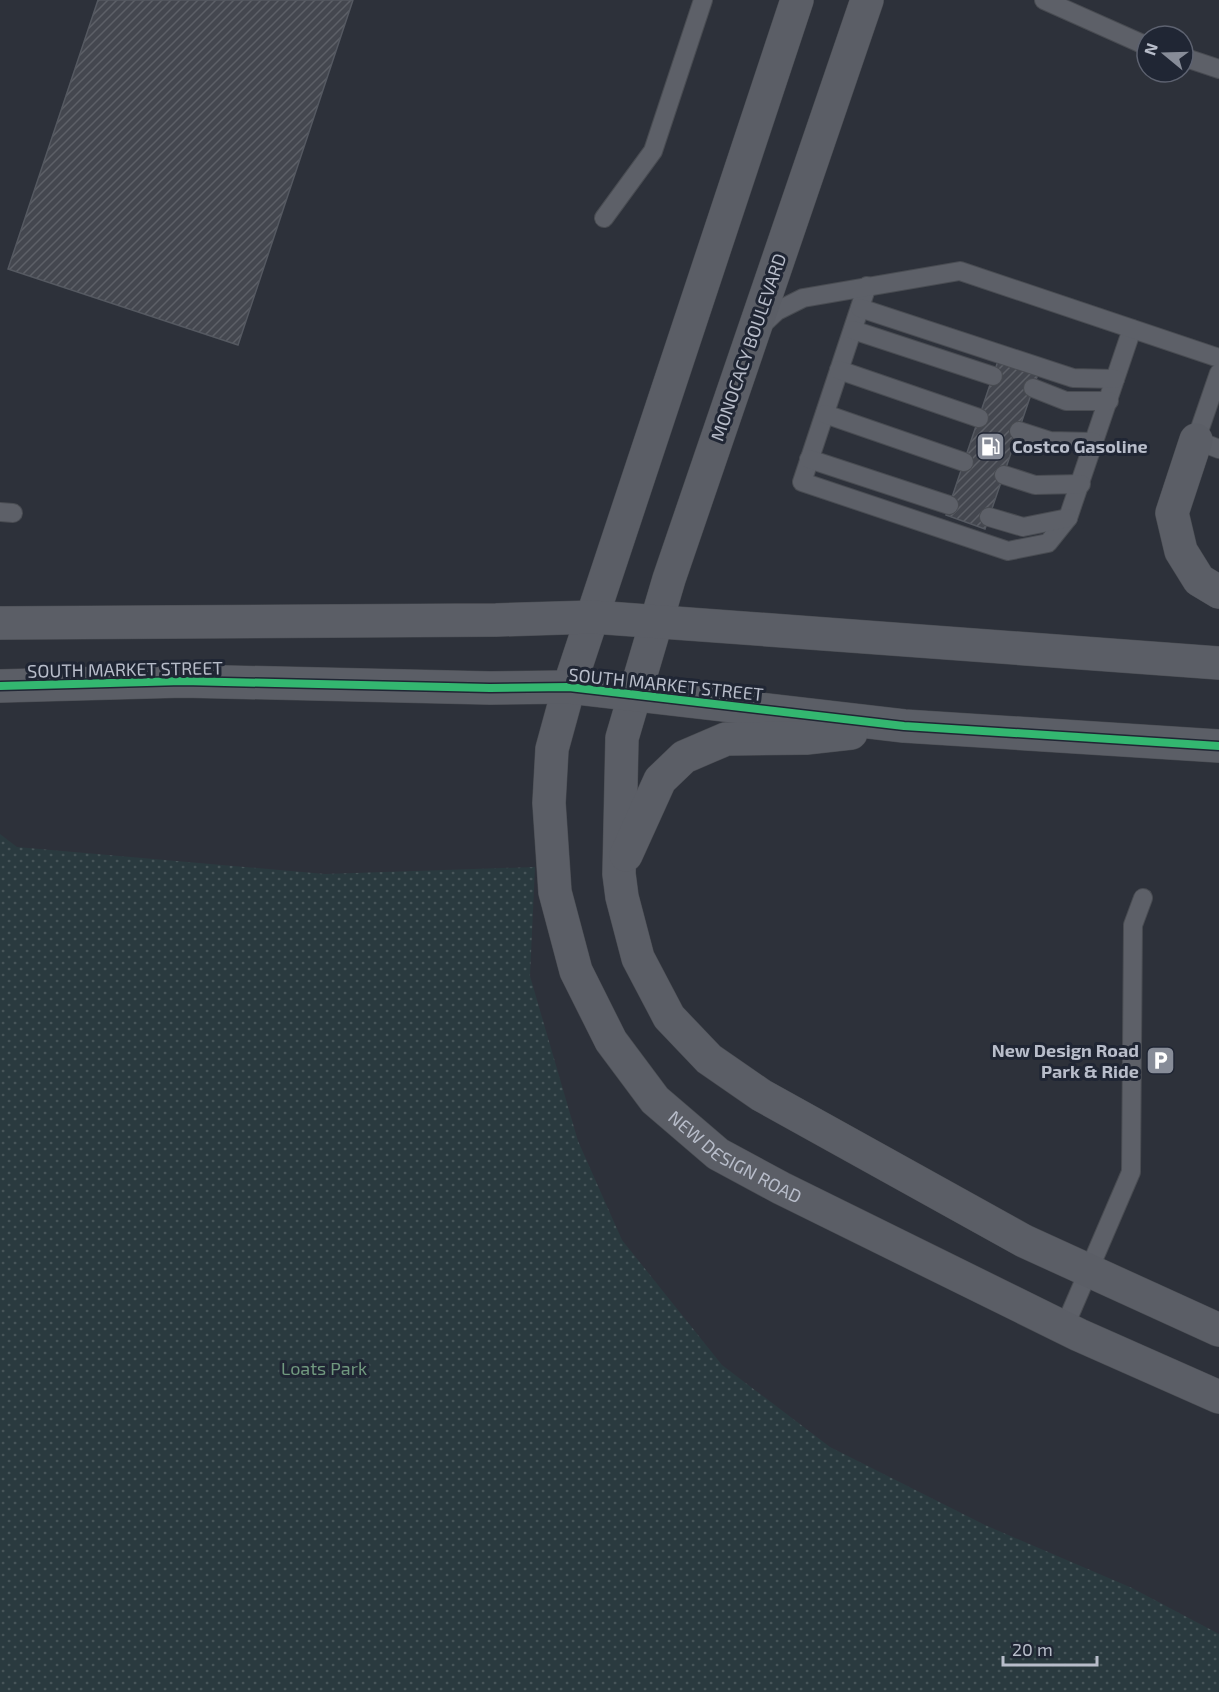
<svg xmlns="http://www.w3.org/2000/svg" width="1219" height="1692" font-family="'Exo 2',sans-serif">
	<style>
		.grass { fill: url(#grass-dots) }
		.building { fill: url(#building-hatch); stroke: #555961; stroke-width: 1.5 }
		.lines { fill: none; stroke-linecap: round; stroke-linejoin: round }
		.lane-casing { stroke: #494c52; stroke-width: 20 }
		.secondary-casing { stroke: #494c52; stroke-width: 34 }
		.lane { stroke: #5d6068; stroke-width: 18 }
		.secondary { stroke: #5b5e66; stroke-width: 33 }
		.cycleway-casing { stroke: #202634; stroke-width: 11 }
		.cycleway { stroke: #33b770; stroke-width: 8 }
		.labels { text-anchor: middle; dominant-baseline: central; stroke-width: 6; stroke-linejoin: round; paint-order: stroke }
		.street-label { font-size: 18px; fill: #b8bdca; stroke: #202634 }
		.poi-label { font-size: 18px; font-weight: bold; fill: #b8bdca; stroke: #202634; text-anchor: start }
		.park-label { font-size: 18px; fill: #71997f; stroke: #202634 }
	</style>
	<defs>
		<pattern id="grass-dots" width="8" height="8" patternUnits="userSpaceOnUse" patternTransform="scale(1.5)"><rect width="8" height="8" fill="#2a3a3f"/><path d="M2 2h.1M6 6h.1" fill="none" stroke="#475559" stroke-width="1.8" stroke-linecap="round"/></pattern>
		<pattern id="building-hatch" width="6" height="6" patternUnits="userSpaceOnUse" patternTransform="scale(1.5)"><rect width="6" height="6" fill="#44474f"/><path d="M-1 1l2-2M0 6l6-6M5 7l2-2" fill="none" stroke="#5d6067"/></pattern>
	</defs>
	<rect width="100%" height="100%" fill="#2d313a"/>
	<polygon class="grass" points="0,834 17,847 325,874 535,867 530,976 578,1141 622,1240 722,1365 830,1447 985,1525 1132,1588 1219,1634 1219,1692 0,1692"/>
	<g class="building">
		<polygon points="98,0 353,0 238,345 8,269"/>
		<polygon points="998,361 1038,374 985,529 946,515"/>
	</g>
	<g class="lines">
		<defs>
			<g id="lane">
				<polyline points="1044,0 1147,46"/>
				<polyline points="1183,57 1219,69"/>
				<polyline points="604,218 653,151 703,0"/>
				<polyline points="867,286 802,482 1008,551 1048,543 1068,518 1132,329"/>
				<polyline points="860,308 1073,378 1115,379"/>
				<polyline points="761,326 777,311 803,298 960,271 1219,358"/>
				<polyline points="853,330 993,376"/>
				<polyline points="839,370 979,418"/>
				<polyline points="1219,373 1196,440 1219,449"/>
				<polyline points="1033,388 1066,401 1109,401"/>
				<polyline points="825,414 964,462"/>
				<polyline points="1019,431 1050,441 1094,442"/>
				<polyline points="809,459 949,505"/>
				<polyline points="1004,475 1035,485 1081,484"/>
				<polyline points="0,512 13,513"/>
				<polyline points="989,517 1023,527 1068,518"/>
				<polyline points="1064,1328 1131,1172 1133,925 1143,898"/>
			</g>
			<g id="secondary">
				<path id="s1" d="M797,0L569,687L552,749L549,803L555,892L576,971L611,1041L655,1100L718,1154L781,1188L1079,1335L1219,1397"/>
				<polyline points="867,0 669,579 622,738 619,874 622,897 638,958 669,1017 709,1059 761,1095 1024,1241 1219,1330"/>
				<polyline points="1196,440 1172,513 1181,551 1199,580 1219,592"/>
				<polyline points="0,623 496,620 593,617 1219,663"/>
				<polyline points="0,686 183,681 490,688 569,687 904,726 1219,746"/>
				<polyline points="626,855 660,780 684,757 726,739 806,738 851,733"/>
			</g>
		</defs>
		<use href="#lane" class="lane-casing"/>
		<use href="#secondary" class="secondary-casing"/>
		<use href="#lane" class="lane"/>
		<use href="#secondary" class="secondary"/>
		<defs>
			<polyline id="cycleway" points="0,686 183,681 490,688 569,687 904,726 1219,746"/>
		</defs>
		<use href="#cycleway" class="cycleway-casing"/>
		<use href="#cycleway" class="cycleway"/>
	</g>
	<defs>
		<symbol id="fuel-square" viewBox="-11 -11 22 22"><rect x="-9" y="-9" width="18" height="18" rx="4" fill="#878c98" stroke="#202634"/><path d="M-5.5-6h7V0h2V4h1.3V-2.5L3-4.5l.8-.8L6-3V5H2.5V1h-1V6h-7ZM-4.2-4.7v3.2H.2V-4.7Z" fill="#fff"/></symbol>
		<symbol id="parking-square" viewBox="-11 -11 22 22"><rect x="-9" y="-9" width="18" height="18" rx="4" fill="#878c98" stroke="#202634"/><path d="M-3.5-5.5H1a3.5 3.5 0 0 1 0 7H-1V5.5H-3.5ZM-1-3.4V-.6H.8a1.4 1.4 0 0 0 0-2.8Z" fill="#fff"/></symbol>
	</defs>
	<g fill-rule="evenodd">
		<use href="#fuel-square" x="974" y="430" width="33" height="33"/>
		<use href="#parking-square" x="1144" y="1044" width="33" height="33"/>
	</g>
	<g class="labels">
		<g class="street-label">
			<text transform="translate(748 347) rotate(-71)">MONOCACY BOULEVARD</text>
			<text transform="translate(125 669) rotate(-1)">SOUTH MARKET STREET</text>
			<text transform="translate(666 684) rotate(6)">SOUTH MARKET STREET</text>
			<text stroke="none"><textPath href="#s1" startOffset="1264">NEW DESIGN ROAD</textPath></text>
		</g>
		<g class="poi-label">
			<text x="1012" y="446">Costco Gasoline</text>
			<text x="1139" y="1050" text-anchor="end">New Design Road<tspan x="1139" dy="21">Park &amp; Ride</tspan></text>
		</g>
		<g class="park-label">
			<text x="324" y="1368">Loats Park</text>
		</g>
	</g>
	<g transform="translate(1165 54) rotate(289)"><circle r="28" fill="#202634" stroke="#5d6270" stroke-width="1.5"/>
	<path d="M0-4.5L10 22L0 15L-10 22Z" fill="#878c98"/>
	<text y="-9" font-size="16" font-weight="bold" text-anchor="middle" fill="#b8bdca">N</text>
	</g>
	<path d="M1003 1656v9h94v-9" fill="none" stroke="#b8bdca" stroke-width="3"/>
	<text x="1012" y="1656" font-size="18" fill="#b8bdca" stroke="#202634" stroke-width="4.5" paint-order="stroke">20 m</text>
</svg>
